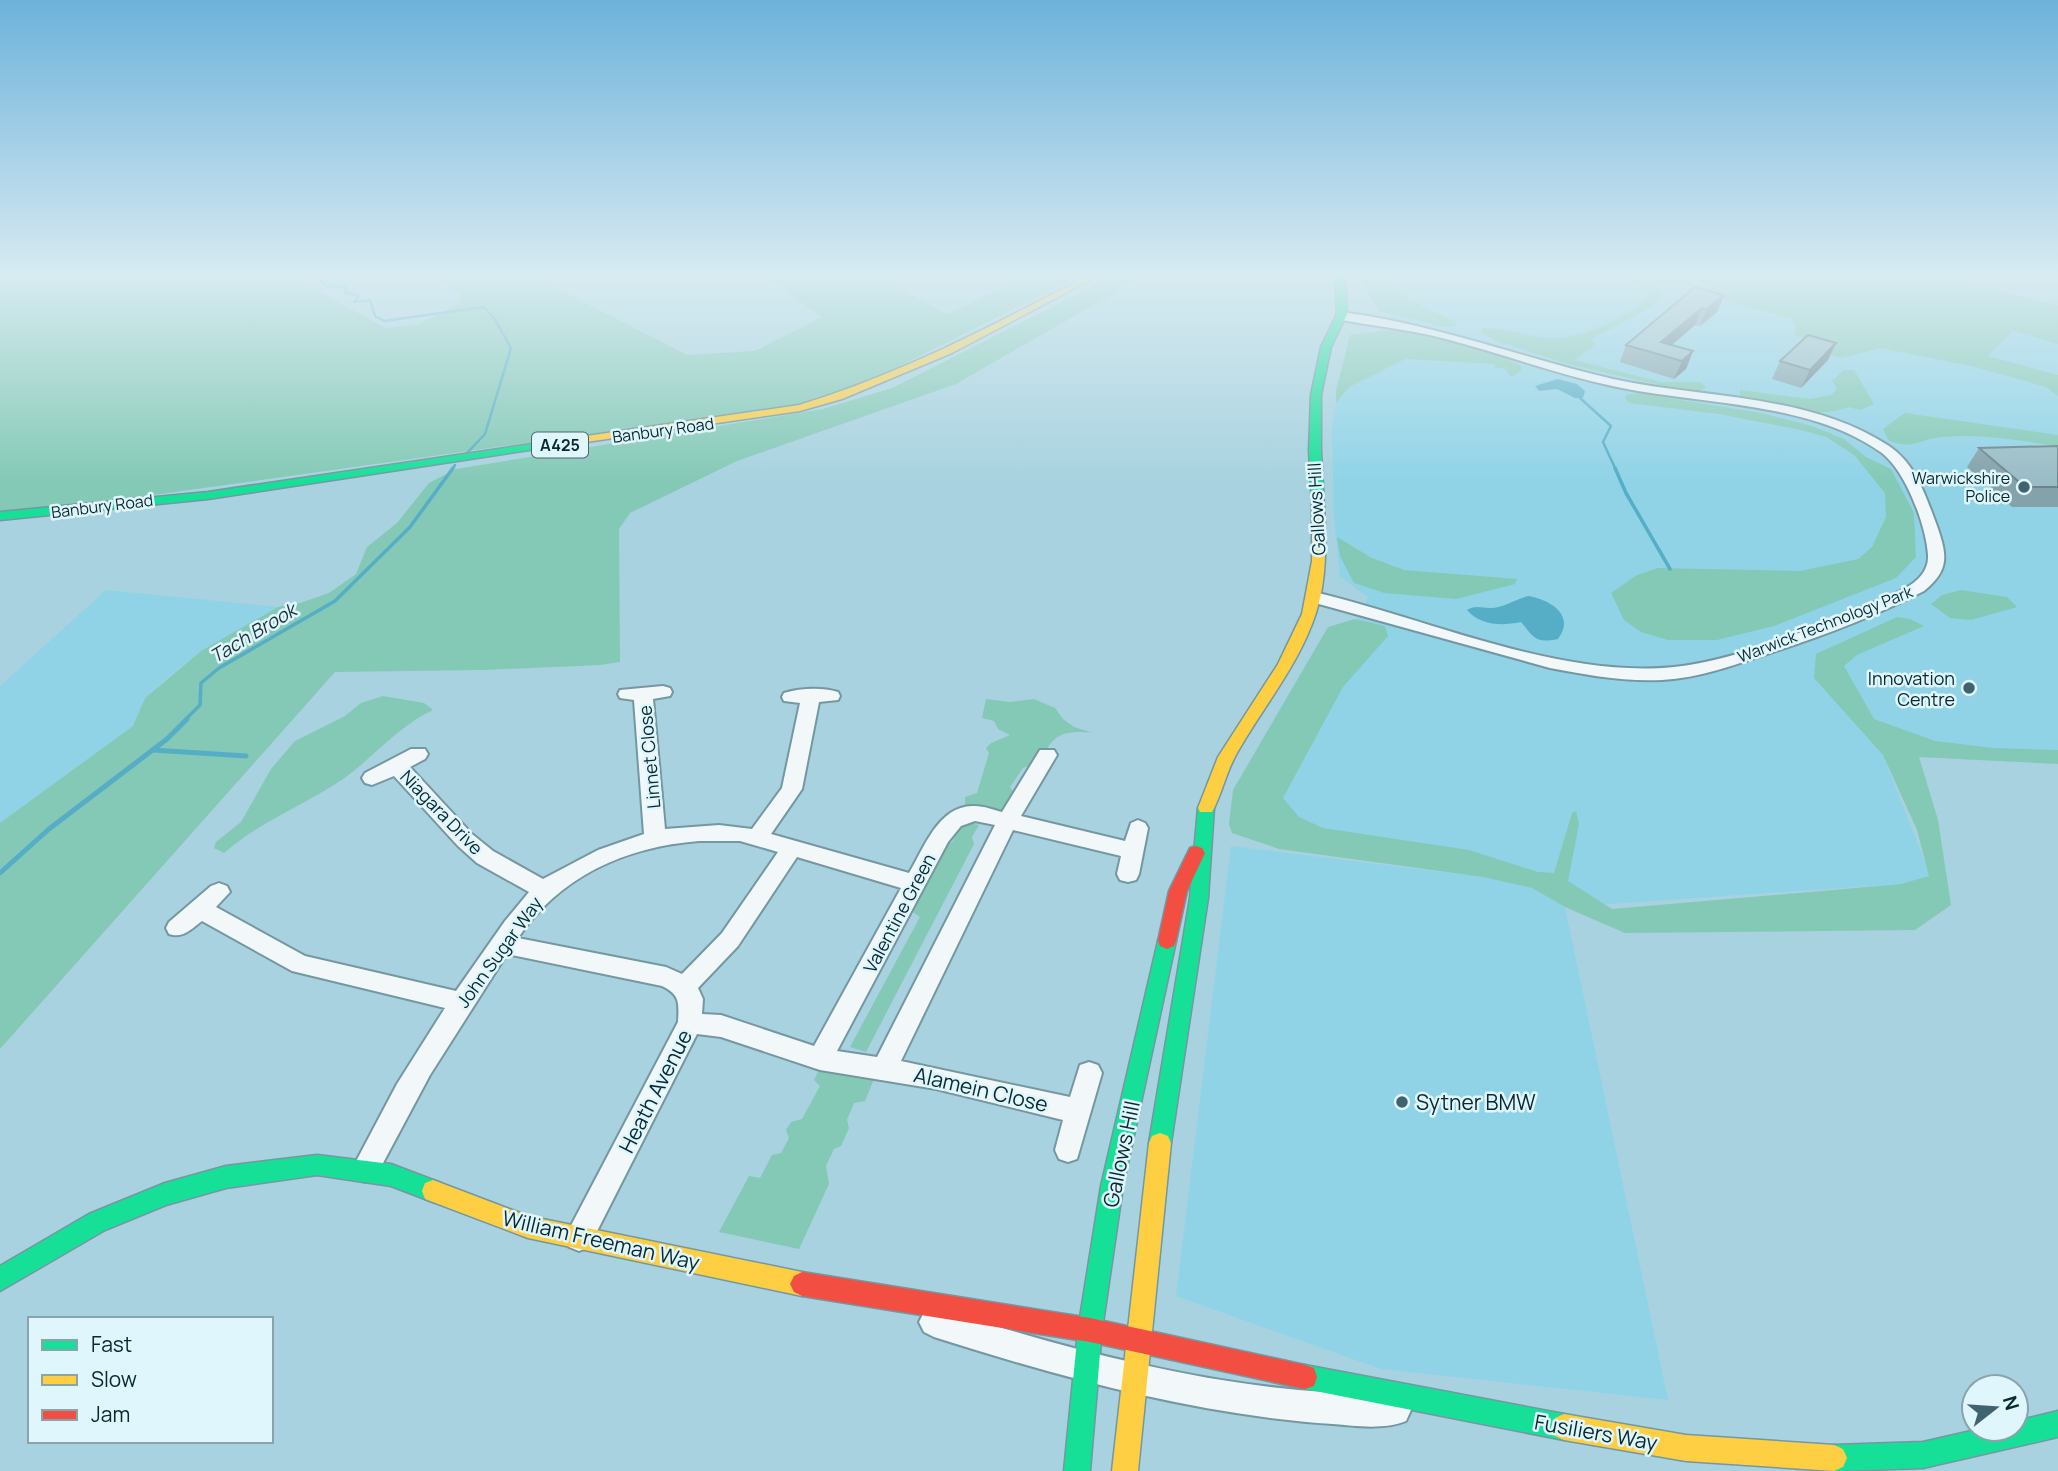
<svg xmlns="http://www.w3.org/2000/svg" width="2058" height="1471" font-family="Manrope,sans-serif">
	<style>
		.built { fill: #90d3e7 }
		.green { fill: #84c9b5 }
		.water { fill: #56aec6 }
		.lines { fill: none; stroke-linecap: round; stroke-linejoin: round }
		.stream-far2 { stroke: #56aec6; stroke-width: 2.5 }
		.stream-far1 { stroke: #56aec6; stroke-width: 3.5 }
		.stream { stroke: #56aec6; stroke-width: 5 }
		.street-casing { stroke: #7597a1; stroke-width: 4 }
		.fast-casing { stroke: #7597a1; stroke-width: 3 }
		.slow-casing { stroke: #7597a1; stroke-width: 3 }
		.jam-casing { stroke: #7597a1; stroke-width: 3 }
		.street { fill: #f2f8fa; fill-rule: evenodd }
		.fast { fill: #16e098; fill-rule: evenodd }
		.slow { fill: #ffcf43; fill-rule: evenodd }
		.jam { fill: #f24e42; fill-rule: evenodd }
		.wall { fill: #84a2aa }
		.shaded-wall { fill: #6c848b }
		.building { fill: #9abcc6; stroke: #6c848b; stroke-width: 2 }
		.poi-dot { fill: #40646f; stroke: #e0f6fd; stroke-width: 2.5 }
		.labels { text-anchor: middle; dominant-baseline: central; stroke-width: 5; stroke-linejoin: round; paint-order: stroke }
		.far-street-label { font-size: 16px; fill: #082932; stroke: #e0f6fd }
		.shield { fill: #e0f6fd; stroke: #49666f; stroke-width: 2 }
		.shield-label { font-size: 16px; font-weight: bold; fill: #082932 }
		.far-poi-label { font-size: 16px; fill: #082932; stroke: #e0f6fd; text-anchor: end }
		.street-label { font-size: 18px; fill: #082932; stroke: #e0f6fd }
		.poi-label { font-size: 18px; fill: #082932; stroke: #e0f6fd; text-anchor: end }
		.water-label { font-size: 19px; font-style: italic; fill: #1c333a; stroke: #e0f6fd }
		.near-street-label { font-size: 21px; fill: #082932; stroke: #e0f6fd }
		.near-poi-label { font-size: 21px; fill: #082932; stroke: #e0f6fd; text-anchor: start }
	</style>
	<rect width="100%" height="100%" fill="#a8d2df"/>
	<g class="built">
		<polygon points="1365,277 1941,277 2058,306 2058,764 1883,755 1930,875 1915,883 1596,905 1482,865 1253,822 1368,597 1340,577 1334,519 1332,425 1336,403 1349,387 1379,371 1373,337 1391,315"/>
		<polygon points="106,590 278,607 201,651 168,677 145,698 134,726 0,823 0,686"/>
		<polygon points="1231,846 1483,877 1532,888 1565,907 1668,1400 1381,1369 1176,1296"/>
	</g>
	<g class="green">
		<polygon points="0,277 293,277 385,328 417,325 458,304 461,295 434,277 535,277 687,355 755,351 822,317 765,277 881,277 946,314 1028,277 1078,277 870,381 793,406 103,502 0,511"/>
		<polygon points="1111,277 1142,277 956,384 737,461 630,513 619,529 620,662 600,665 482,670 335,672 0,1049 0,823 133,726 145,698 201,651 278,607 300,603 329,593 356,574 367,547 397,523 429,483 456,469 823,409 892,388"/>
		<path d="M1360,277H1387C1399,301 1431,309 1454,321L1457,326L1445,327L1379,311Z"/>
		<path d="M1624,277H1668L1729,291L1696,281L1702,277H1941L2058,306V344L2013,331L1988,356L2058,375V396L2046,387L1975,367L1881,348L1842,358L1833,356L1814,343L1794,335L1796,328L1793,319L1710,296L1707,290L1658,282L1663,293L1652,307L1591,339L1596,345L1574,360L1661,382H1700L1706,387L1700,391L1690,392L1567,364L1494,340L1482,333L1483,328C1505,328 1526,336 1548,338C1582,339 1627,319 1650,295Z"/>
		<path d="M1393,330C1436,339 1482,346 1521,366L1522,371L1511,377L1504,368H1495L1494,364L1405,359L1349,387L1336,403V391L1350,335Z"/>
		<path d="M1844,370H1854L1874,404L1860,410L1848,407C1821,419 1768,408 1740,396V390L1810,399L1831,395L1837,389L1832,381Z"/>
		<polygon points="1638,393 1761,413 1812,426 1844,439 1866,457 1891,469 1914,513 1916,557 1896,578 1774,626 1717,640 1668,640 1641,632 1624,620 1611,593 1637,575 1658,568 1800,571 1858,559 1872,547 1886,517 1885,493 1854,455 1826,437 1801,430 1719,414 1629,403 1625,398 1626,395"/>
		<path d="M1905,413L2058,435V446C2022,441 1978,433 1942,437C1919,439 1915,450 1889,441L1883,429Z"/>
		<polygon points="1337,537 1372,558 1404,570 1517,579 1515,584 1456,599 1384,593 1354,583 1340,556"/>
		<polygon points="1961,590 2007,597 2017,607 1971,620 1950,618 1931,604 1942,595"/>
		<polygon points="1897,617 1910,619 1924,626 1857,655 1844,666 1874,719 1935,741 1994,748 2058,750 2058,764 1919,757 1938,820 1951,905 1915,930 1625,933 1565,907 1532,888 1483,877 1279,849 1232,833 1229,824 1233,790 1328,627 1355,619 1385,626 1388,636 1343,687 1283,798 1299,817 1323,828 1469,850 1538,872 1554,873 1572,813 1576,811 1579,824 1568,881 1612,909 1901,884 1929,876 1917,830 1883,755 1814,678 1816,654"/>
		<path d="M383,696L424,703L433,710C397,727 374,757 343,779C303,806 261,821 224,853L214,848L216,842L241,822L271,769L295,741L345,716L361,703Z"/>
		<path d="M986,699L1010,702L1034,699L1055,708L1063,719L1074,727L1093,733C1038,726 1057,758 1023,768L1010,787L1014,793L1004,810L965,805V797L977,793L989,753L986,748L991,743L1010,735L998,729L994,721L982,718Z"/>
		<polygon points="970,823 979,825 972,837 974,844 866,1052 850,1047 920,917 910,910 947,843 952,842 960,827"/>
		<polygon points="819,1070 874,1079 865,1101 854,1103 847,1120 849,1128 841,1146 834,1149 826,1166 829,1184 799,1249 719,1232 749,1176 760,1178 772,1155 781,1153 789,1138 786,1130 791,1122 802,1119 820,1086 814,1080"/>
	</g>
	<g class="water">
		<polygon points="1558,379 1577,384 1585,391 1583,398 1575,398 1557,389 1539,391 1535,386"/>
		<path d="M1529,596C1550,600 1576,615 1558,639C1534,644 1534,637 1521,622C1502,626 1481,626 1467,610C1476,605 1481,608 1490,608C1504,608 1515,599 1529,596Z"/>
	</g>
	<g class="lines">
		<g class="stream-far2">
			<polyline points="323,277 321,281 327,286 346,287 345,292 359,296 354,302 370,300 375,316 384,321 484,307 494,318 511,348 485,434 467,453"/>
			<polyline points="1580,398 1611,426 1603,442 1616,470"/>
			<polyline points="452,470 455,465"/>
		</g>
		<g class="stream-far1">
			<polyline points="1615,468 1626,493 1670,569"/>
			<polyline points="185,720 200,705 201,683 219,668 335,601 410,527 453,468"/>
		</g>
		<g class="stream">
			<polyline points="153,750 246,756"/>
			<polyline points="0,873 49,829 167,739 187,719"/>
		</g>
		<defs>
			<g id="street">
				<path d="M1341,312C1435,324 1522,358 1613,379C1704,399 1808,393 1889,446C1916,464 1926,497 1937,526C1947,555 1950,570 1924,591C1875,616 1823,636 1770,653C1735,665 1699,678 1662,680C1624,682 1587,675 1550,668L1308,601L1306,597L1314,592C1426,618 1559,679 1674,667C1733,661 1809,630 1865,606C1888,596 1930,585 1928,555C1926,525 1906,472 1882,453C1810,401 1701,405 1617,387C1558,375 1501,353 1442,338C1407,329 1372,326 1337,319V313Z"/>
				<path d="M663,686L670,688L672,692L670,696L653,699L665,829L719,825L752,829L782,788L800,703L784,701L782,697L784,693C800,688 822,687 838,692L840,696L838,700L819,702L802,789L771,834L909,873C924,848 939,804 975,806C984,806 994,810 1002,812L1040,750H1054L1057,755L1021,816L1125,841L1131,823L1138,820L1145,823L1148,828L1139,874L1136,880L1128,882L1120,880L1117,874L1121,856L1013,830L901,1061L1070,1097L1080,1065L1089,1062L1098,1065L1102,1073L1077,1159L1068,1162L1059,1159L1055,1150L1063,1120L936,1089L820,1070L721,1037L697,1034L589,1247L579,1251L569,1247L565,1237L678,1022C679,1002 680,995 662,986L507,954L430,1075L375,1178L365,1182L355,1178L352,1169L397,1084L445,1008L292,971L202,921C191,929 183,939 169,934L166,928L169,922L211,886L219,883L227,886L230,892L216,907L305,956L456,991L505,921L529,892L477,863L458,846L394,776L372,785L365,783L362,778L365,773L411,749H425L428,754L425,759L410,767L472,834L493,851L543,879L598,850L644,834L634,700L620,698L618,694L620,690ZM975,821L995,825L877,1057L837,1051L948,842L961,826ZM699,841H740L778,852L722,933L682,974L666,967L518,938C560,876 625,847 699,841ZM797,857L901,888L814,1046L721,1015L702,1014L703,999L698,988L738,946Z"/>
				<path d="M934,1307C1082,1354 1239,1396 1395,1394L1406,1399L1411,1410L1406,1421C1384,1430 1356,1426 1333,1424C1197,1415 1063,1378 934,1337L924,1332L919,1322L924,1312Z"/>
			</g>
			<g id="fast">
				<polygon points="1335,277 1345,277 1347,314 1331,347 1321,395 1321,450 1324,507 1318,511 1312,507 1309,450 1311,395 1321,347 1337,314"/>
				<polygon points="552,441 558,444 556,446 208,499 0,520 0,512 208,492"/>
				<polygon points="1206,802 1212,804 1214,808 1208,898 1171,1143 1168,1150 1160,1153 1152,1150 1149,1143 1190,898 1198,808 1200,804"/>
				<polygon points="1167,933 1174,936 1176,941 1123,1186 1102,1330 1090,1471 1064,1471 1078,1330 1101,1186 1158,941 1160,936"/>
				<polygon points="317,1155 391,1164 441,1183 444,1191 441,1199 433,1202 391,1186 317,1175 226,1188 166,1205 105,1230 0,1291 0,1266 89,1214 165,1183 226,1166"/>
				<polygon points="1305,1365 1564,1414 1573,1418 1577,1427 1573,1436 1564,1440 1305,1389 1296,1386 1293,1377 1296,1368"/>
				<polygon points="2058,1411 2058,1437 1923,1468 1834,1471 1825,1467 1821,1458 1825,1449 1834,1445 1923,1442 1980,1429 2016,1429 2016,1421"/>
			</g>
			<g id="slow">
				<path d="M1085,277H1096L952,353L842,399L800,411L552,447L546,444L552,441L799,405C900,374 992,326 1085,277Z"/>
				<path d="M1318,503L1324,507C1326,542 1327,579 1316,613C1299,665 1263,707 1237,753C1226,772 1222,794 1212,812H1200L1198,808L1218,757L1278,664L1302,614L1312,561V507Z"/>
				<polygon points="1160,1133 1168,1136 1171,1143 1138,1471 1112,1471 1149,1143 1152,1136"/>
				<polygon points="433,1180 528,1216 802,1272 810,1276 814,1284 810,1292 802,1296 528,1238 425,1199 422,1191 425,1183"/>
				<polygon points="1564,1414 1686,1435 1834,1445 1843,1449 1847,1458 1843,1467 1834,1471 1686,1461 1564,1440 1555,1436 1551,1427 1555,1418"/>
			</g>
			<g id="jam">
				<polygon points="1196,846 1202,848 1205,853 1187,891 1176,941 1174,946 1167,949 1160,946 1158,941 1169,891 1190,848"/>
				<polygon points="802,1272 1090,1318 1305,1365 1314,1368 1317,1377 1314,1386 1305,1389 1090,1342 802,1296 794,1292 790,1284 794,1276"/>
			</g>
		</defs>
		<use href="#street" class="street-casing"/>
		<use href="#fast" class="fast-casing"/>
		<use href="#slow" class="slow-casing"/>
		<use href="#jam" class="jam-casing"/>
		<use href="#street" class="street"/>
		<use href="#fast" class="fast"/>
		<use href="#slow" class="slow"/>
		<use href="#jam" class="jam"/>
	</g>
	<g class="wall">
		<polygon points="1724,295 1717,312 1700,326 1695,325 1672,345 1693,351 1686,369 1674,379 1620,362 1626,345"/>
		<polygon points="1836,343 1828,360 1801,388 1772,379 1780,361"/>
		<polygon points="2058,446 2058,507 2012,507 1967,467 1979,448"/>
	</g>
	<g class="shaded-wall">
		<polygon points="1724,295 1717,312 1700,326 1707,309"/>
		<polygon points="1702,308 1695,325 1660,355 1661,342"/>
		<polygon points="1836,343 1828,360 1801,388 1810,370"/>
		<polygon points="1693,351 1686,369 1674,379 1682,361"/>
	</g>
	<g class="building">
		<polygon points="1695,287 1724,295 1707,309 1702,308 1661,342 1693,351 1682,361 1626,345"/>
		<polygon points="1808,335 1836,343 1810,370 1780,361"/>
		<polygon points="2058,446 2058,487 2025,487 1979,448"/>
	</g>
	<linearGradient id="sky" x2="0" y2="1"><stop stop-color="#6db2da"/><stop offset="0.57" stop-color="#d8ebf1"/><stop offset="1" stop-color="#d8ebf1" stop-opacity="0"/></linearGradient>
	<rect width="2058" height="482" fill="url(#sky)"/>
	<g class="poi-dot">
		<circle cx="2024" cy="487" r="7"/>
		<circle cx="1969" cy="688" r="7"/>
		<circle cx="1402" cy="1102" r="7"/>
	</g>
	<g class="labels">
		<g class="far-street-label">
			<text transform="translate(663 430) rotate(-8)">Banbury Road</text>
			<text transform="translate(102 506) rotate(-7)">Banbury Road</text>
			<text transform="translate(1825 624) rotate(-21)">Warwick Technology Park</text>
		</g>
		<rect class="shield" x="532" y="432.5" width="56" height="25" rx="5"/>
		<g class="shield-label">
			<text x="560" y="445">A425</text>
		</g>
		<g class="far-poi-label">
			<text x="2010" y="478">Warwickshire<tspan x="2010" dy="18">Police</tspan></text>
		</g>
		<g class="street-label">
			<text transform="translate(1316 509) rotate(-93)">Gallows Hill</text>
			<text transform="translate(649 757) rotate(-95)">Linnet Close</text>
			<text transform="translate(442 812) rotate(46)">Niagara Drive</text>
			<text transform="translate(899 913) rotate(-62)">Valentine Green</text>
			<text transform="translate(499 952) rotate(-54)">John Sugar Way</text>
		</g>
		<g class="poi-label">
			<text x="1955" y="678">Innovation<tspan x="1955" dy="21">Centre</tspan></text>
		</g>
		<g class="water-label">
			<text transform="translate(253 633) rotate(-31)">Tach Brook</text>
		</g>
		<g class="near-street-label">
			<text transform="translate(981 1089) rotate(13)">Alamein Close</text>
			<text transform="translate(655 1091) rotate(-63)">Heath Avenue</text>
			<text transform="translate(1121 1154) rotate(-78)">Gallows Hill</text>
			<text transform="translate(601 1240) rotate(13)">William Freeman Way</text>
			<text transform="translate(1596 1432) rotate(10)">Fusiliers Way</text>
		</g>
		<g class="near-poi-label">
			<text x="1416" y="1102">Sytner BMW</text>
		</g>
	</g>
	<rect x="28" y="1317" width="245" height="126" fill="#e0f6fd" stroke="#8aa4ac" stroke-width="2"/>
	<rect x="42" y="1340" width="35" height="10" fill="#16e098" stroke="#8aa4ac" stroke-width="2"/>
	<text x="91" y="1352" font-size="21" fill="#082932">Fast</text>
	<rect x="42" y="1375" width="35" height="10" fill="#ffcf43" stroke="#8aa4ac" stroke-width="2"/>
	<text x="91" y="1387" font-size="21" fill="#082932">Slow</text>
	<rect x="42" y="1410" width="35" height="10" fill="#f24e42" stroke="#8aa4ac" stroke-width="2"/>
	<text x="91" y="1422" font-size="21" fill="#082932">Jam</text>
	<g transform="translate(1995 1408) rotate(73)"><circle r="33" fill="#e0f6fd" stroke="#8aa4ac" stroke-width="2"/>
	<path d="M0-5L12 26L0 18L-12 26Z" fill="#40646f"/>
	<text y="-10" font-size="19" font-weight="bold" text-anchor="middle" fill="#082932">N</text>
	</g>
</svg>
